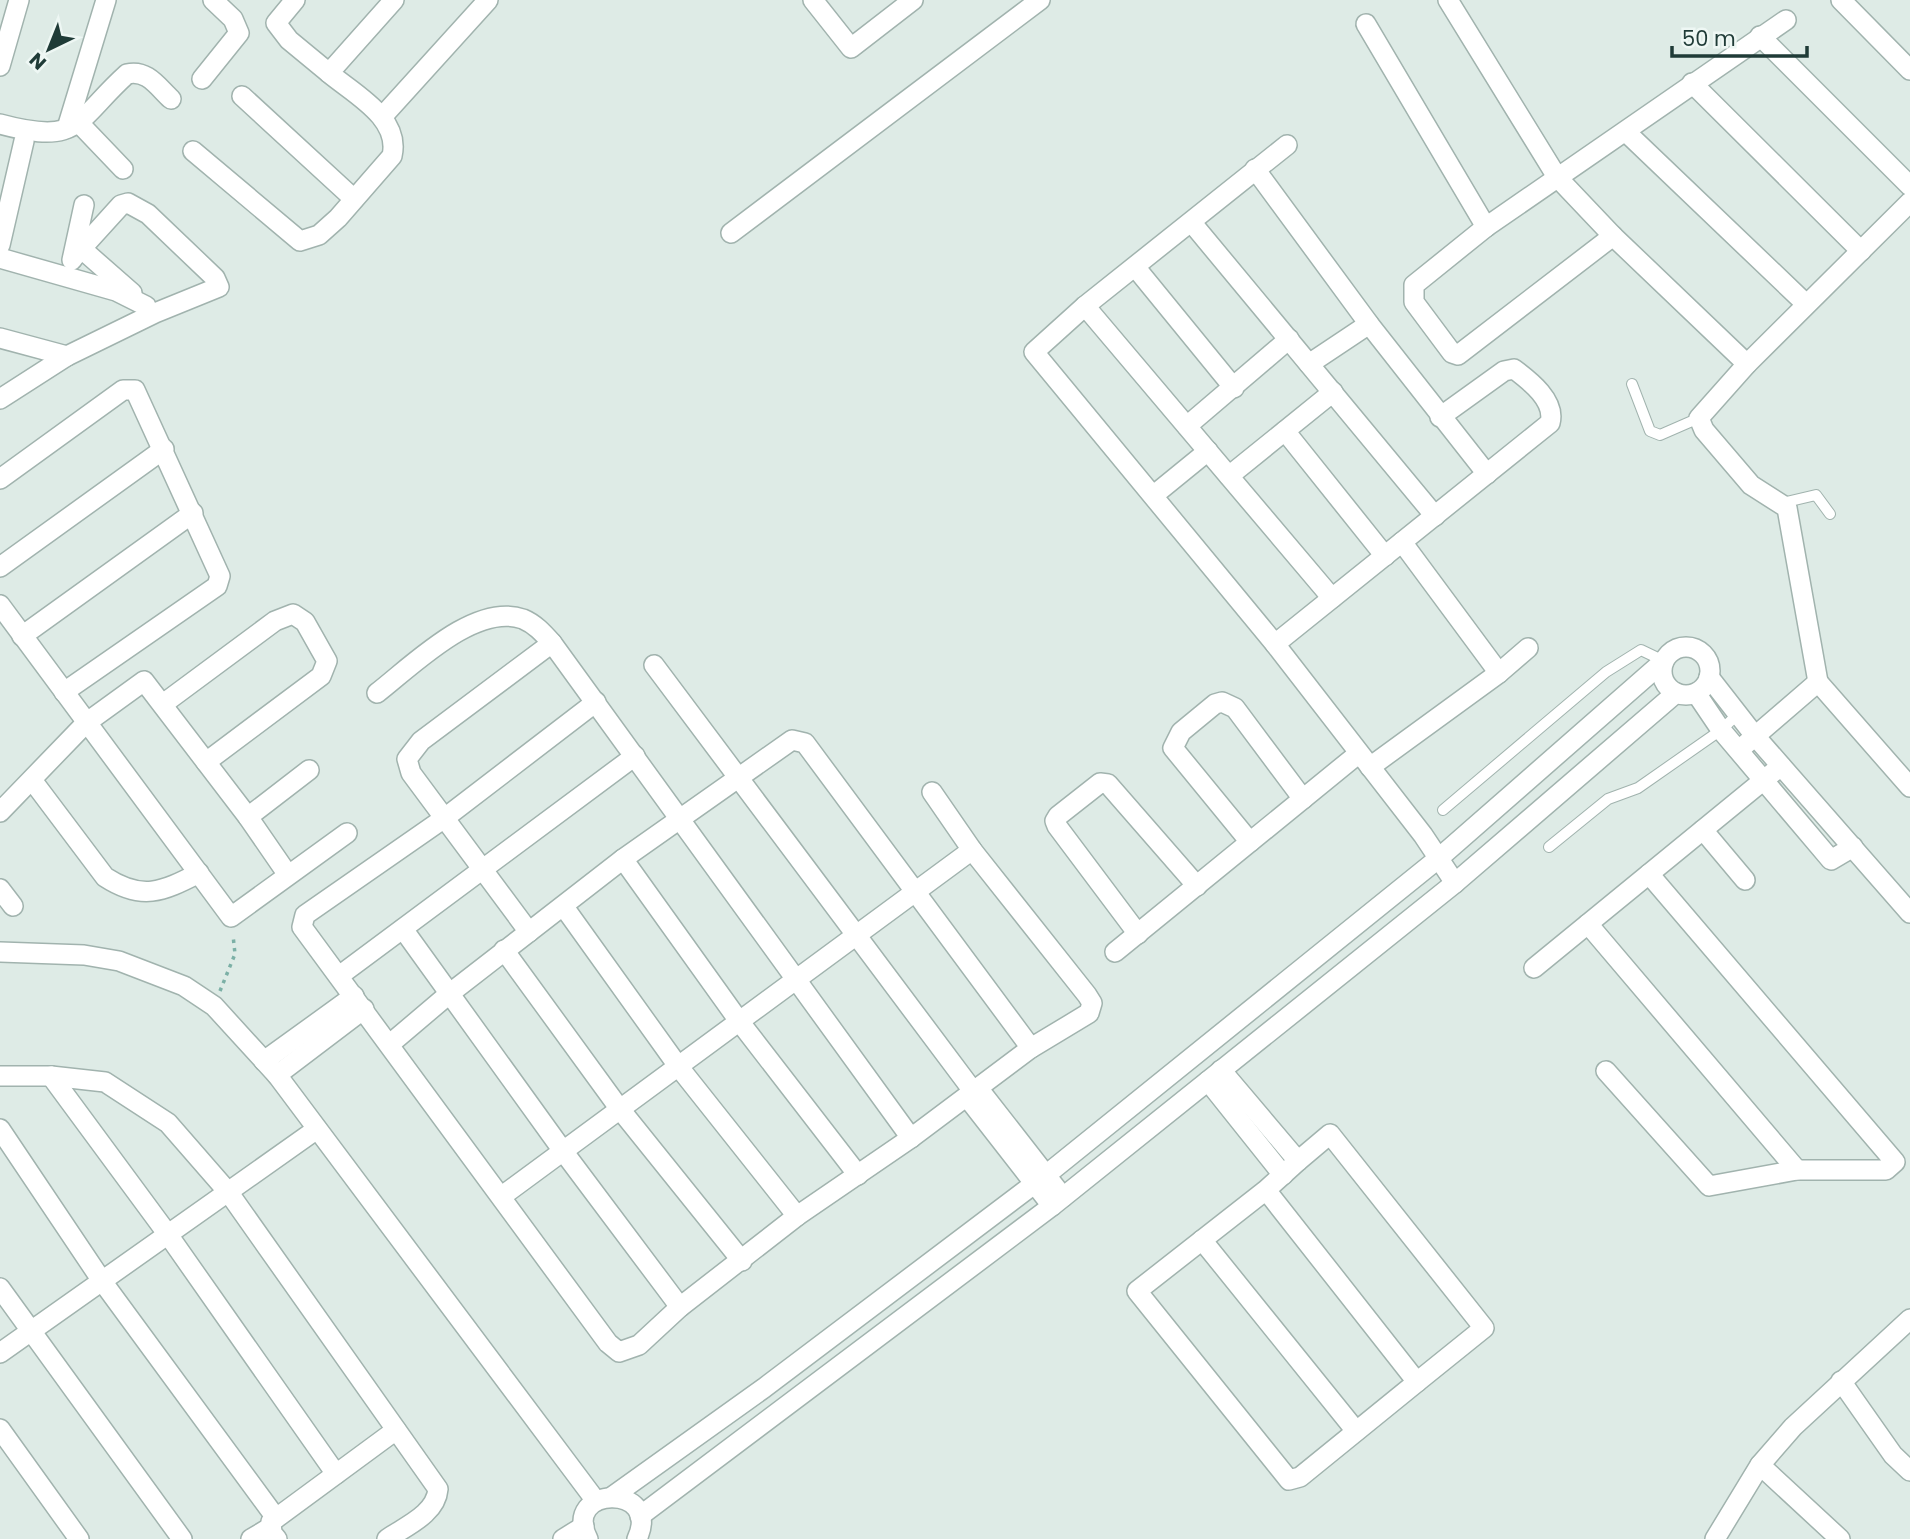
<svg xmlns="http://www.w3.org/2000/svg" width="1910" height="1539" font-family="Poppins,sans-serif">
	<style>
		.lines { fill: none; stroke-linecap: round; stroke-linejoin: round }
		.lane-casing { stroke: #a1b3ae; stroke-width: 12 }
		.street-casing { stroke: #a1b3ae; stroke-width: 22 }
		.path { stroke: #7cb0a6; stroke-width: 3.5; stroke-dasharray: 3.5 5; stroke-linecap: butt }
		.lane { stroke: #fff; stroke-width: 10 }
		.street { stroke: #fff; stroke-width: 19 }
	</style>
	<rect width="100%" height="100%" fill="#deebe6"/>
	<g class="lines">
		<defs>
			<g id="lane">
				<polyline points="1632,384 1650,431 1660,435 1699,418"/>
				<polyline points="1782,503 1816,495 1830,514"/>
				<polyline points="1443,810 1606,672 1641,650 1664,661"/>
				<polyline points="1549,847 1608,799 1638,788 1721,730 1738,714"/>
			</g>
			<g id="street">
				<polyline points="295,0 276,23 289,40 329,73"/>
				<polyline points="813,0 851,48 913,0"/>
				<polyline points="1448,0 1557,177 1613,236 1747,364"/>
				<polyline points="1841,0 1910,70"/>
				<polyline points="1366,24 1486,227"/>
				<polyline points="1760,36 1910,186"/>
				<polyline points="0,66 19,0"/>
				<polyline points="202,79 239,33 233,19 213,0"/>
				<polyline points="1692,83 1861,251"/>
				<polyline points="242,96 354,199"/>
				<polyline points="382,117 488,0"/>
				<polyline points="79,123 123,169"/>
				<path d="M0,124C81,146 75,121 127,74C147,69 158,87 171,99"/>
				<polyline points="67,128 106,0"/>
				<polyline points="1626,132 1806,304"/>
				<polyline points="1287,145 1085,306 1034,352 1275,644 1423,835 1455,883"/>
				<path d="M193,151L300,241L319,235L338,218L392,156C401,118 354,94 329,73L394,0"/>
				<polyline points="1255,169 1369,324 1487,474"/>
				<polyline points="1192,223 1435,516"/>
				<polyline points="731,233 1040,0"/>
				<polyline points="1613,236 1458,355 1452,353 1414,302 1414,285 1486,227 1786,20"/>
				<polyline points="0,245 24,141"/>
				<polyline points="83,250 132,293"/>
				<polyline points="0,258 116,291 146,306"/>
				<polyline points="72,260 84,205"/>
				<polyline points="1136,268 1234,388"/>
				<polyline points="1085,306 1332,598"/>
				<polyline points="0,338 67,356"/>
				<polyline points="1309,364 1369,324"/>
				<polyline points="0,399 67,356 155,313 219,287 215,278 148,214 128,203 121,205 73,258"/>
				<polyline points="1187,426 1289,339"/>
				<polyline points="1285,431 1385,556"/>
				<polyline points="1229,476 1333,392"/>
				<polyline points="0,479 123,390 135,390 220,576 217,586 64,692"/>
				<polyline points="1154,495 1208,451"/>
				<polyline points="1402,542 1499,673"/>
				<polyline points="0,567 164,449"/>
				<polyline points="0,605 231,917 347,833"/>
				<polyline points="22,636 193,513"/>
				<path d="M1275,644L1550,423C1556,401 1530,381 1514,369L1504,371L1440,417"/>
				<circle cx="1686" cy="671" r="24"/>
				<polyline points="654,665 973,1091"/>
				<polyline points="1709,677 1755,736 1910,913"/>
				<polyline points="1818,682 1787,508 1751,485 1704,430 1699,418 1747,364 1910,202"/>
				<path d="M377,693C412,666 475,602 523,619C535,624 543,633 552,643L911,1138"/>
				<polyline points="1696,693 1721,730 1831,860 1853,847"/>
				<polyline points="596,702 446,817 305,915 302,927 608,1343 619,1352 639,1345 680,1307 797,1216 911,1138 1031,1048 1089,1013 1092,1003 1087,995 972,850 932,792"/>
				<polyline points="163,704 275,621 293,614 305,622 327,661 321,676 206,762"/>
				<polyline points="1739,750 1818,682 1910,787"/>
				<polyline points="1370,767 1499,673 1528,648"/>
				<path d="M32,780L105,877C142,901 162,892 199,873"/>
				<polyline points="0,812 86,723 144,681 248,817 288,875"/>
				<polyline points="248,817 309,770"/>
				<polyline points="1703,830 1745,880"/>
				<polyline points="1250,842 1173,748 1181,732 1215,704 1222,702 1235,708 1303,799"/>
				<polyline points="623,859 739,1021 858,1175"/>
				<polyline points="0,889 13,906"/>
				<polyline points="564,907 678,1066 797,1216"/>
				<polyline points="1588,924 1797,1170"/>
				<polyline points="403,929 563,1151 680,1307"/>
				<polyline points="529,932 411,773 407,759 421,741 552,643"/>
				<polyline points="1138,934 1057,826 1055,821 1058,816 1100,783 1108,784 1197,886"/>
				<polyline points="504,950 619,1108 742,1261"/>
				<polyline points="0,952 84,955 119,961 184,986 214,1006 277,1075 596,1501"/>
				<polyline points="1115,952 1358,754"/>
				<polyline points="1534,968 1781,766"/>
				<polyline points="339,976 635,756"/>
				<polyline points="390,1044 449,994 623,859 792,740 805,743 1031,1048"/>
				<polyline points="264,1061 354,996"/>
				<polyline points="1221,1070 1298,1161 1266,1190 1137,1291 1289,1480 1300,1477 1417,1382 1266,1190"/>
				<polyline points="1606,1071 1709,1186 1797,1170 1886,1170 1895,1162 1649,874"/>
				<polyline points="277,1075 364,1009"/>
				<path d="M0,1076H51L105,1082L168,1123L229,1193L438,1489C436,1514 406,1526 387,1539"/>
				<polyline points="51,1076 169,1236 336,1474"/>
				<polyline points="1208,1081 1283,1175"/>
				<polyline points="978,1088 1063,1197"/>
				<polyline points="967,1097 1052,1206"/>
				<polyline points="0,1129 102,1281 276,1518"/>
				<polyline points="1298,1161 1330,1134 1484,1328 1417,1382"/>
				<polyline points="502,1196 972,850"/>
				<polyline points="1202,1240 1356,1431"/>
				<polyline points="0,1288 182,1539"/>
				<polyline points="0,1353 317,1129"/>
				<polyline points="1841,1381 1893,1455 1910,1471"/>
				<polyline points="0,1429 79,1539"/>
				<polyline points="1760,1465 1840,1539"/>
				<polyline points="613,1496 764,1388 1046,1175 1439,858 1664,661"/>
				<polyline points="640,1516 1052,1206 1455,883 1676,693"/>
				<polyline points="251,1539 271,1527"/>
				<polyline points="277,1539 272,1533 271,1522 396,1430"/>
				<polyline points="563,1539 584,1526"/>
				<path d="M588,1539C560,1485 663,1483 637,1539"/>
				<polyline points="1715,1539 1760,1465 1793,1427 1910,1319"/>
			</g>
		</defs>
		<use href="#lane" class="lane-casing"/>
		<use href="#street" class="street-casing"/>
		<polyline class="path" points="220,991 235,954 233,935"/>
		<use href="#lane" class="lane"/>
		<use href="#street" class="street"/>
	</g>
	<g transform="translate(49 49) rotate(223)" stroke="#eef7f4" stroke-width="5" paint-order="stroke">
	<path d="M0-5L12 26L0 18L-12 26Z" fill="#1f3b37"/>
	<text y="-10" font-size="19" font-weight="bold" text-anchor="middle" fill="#1f3b37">N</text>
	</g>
	<path d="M1672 46v10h135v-10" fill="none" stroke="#1f3b37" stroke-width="3.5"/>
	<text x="1682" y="46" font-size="21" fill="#1f3b37" stroke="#eef7f4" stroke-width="5" paint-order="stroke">50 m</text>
</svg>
